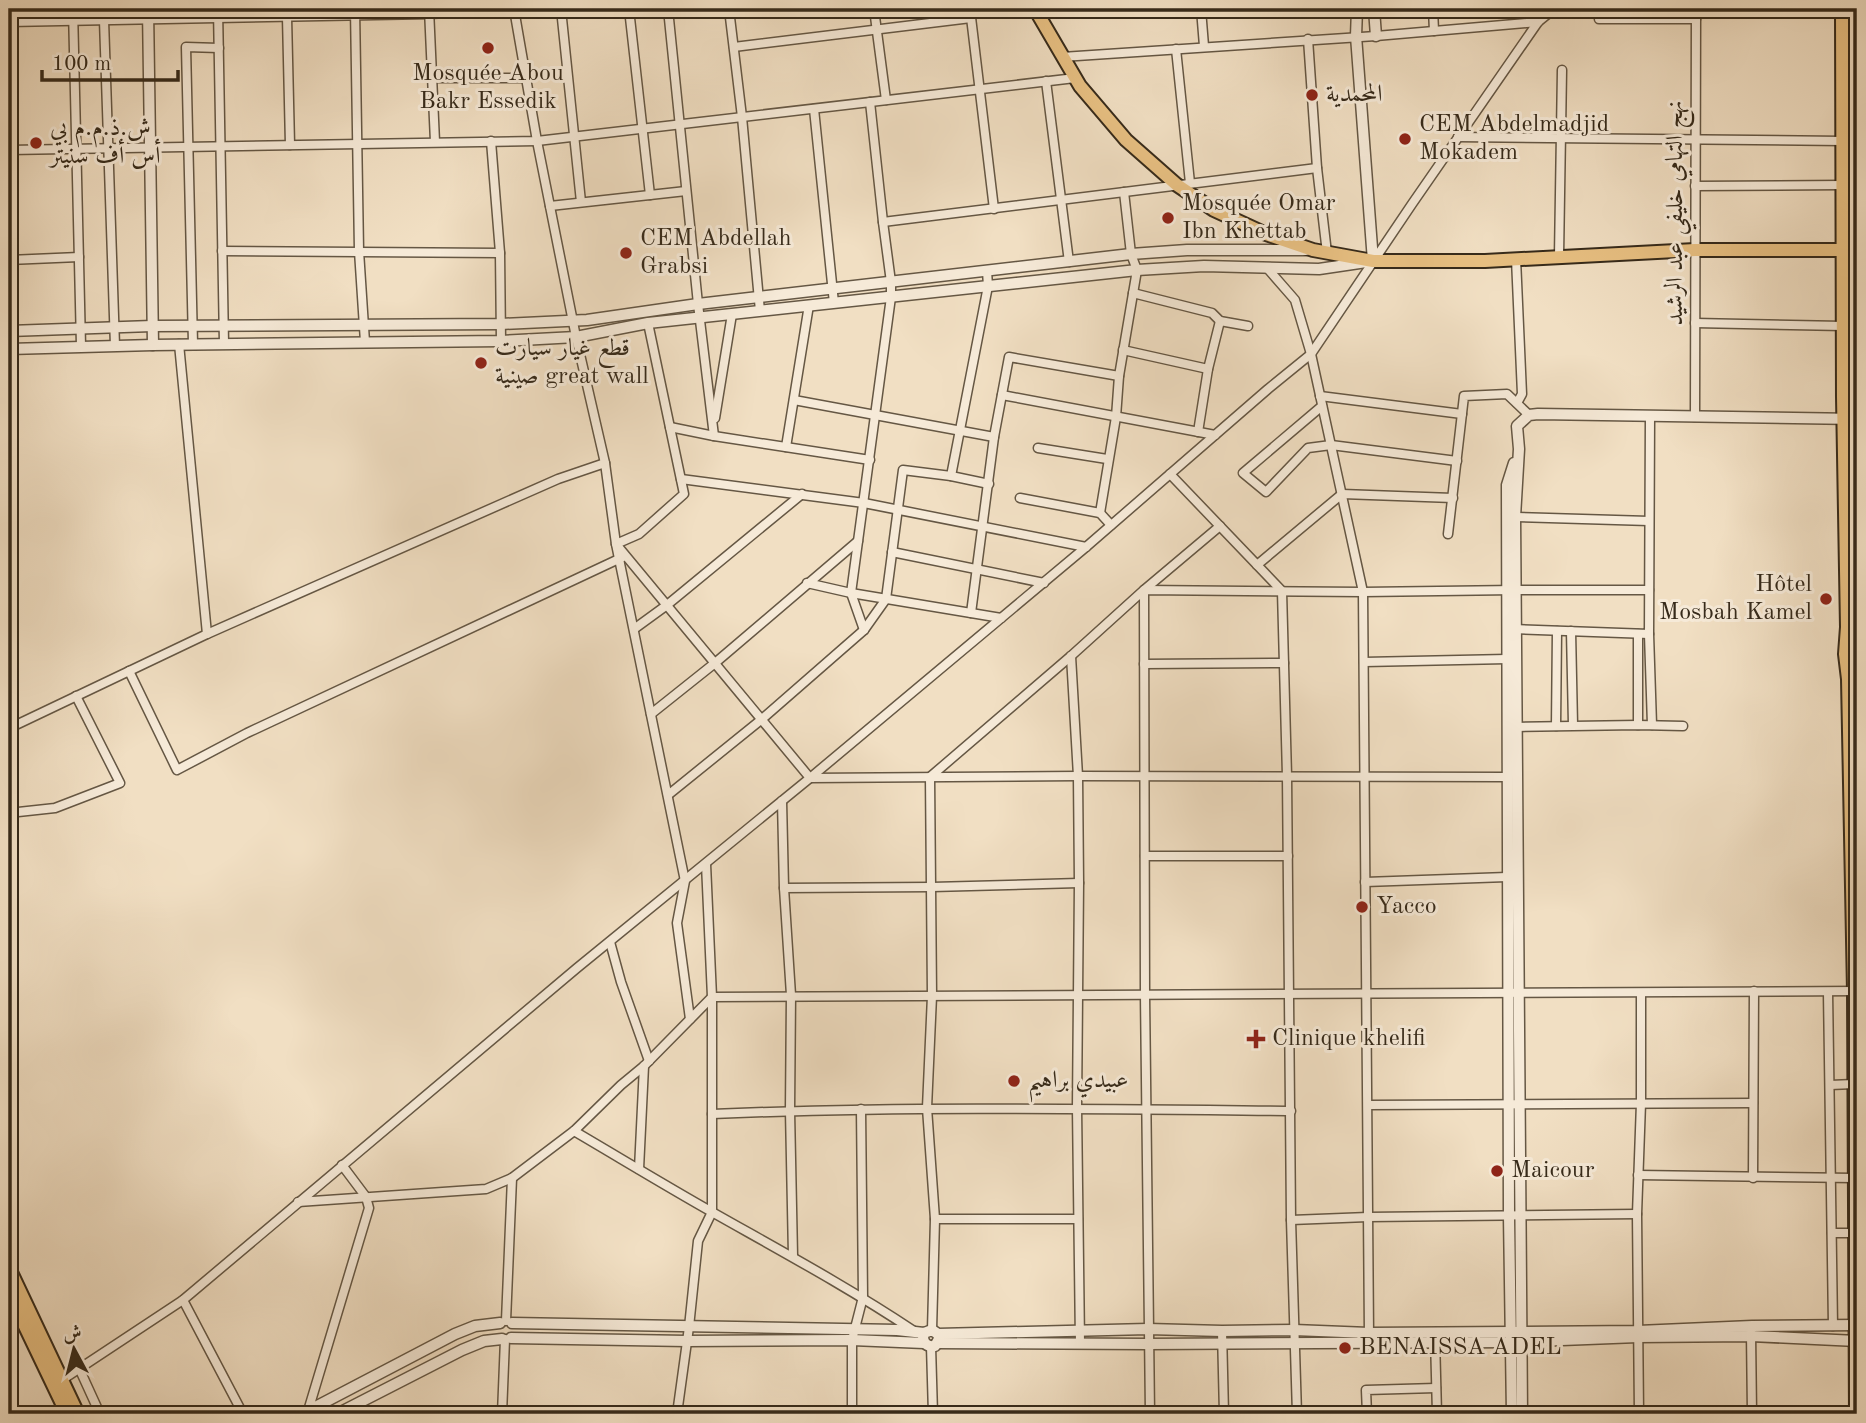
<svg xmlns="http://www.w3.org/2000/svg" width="1866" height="1423" font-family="'Old Standard TT',Amiri,serif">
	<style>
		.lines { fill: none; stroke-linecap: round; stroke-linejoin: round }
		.minor-casing { stroke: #655744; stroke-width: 11 }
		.tertiary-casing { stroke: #655744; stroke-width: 13 }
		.primary-casing { stroke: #362a1a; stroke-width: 16 }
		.trunk-casing { stroke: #362a1a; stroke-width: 16 }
		.minor { stroke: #f6ead8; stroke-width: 8 }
		.tertiary { stroke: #f6ead8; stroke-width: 10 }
		.primary { stroke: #e8c082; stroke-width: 12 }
		.trunk { stroke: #e8c082; stroke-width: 12 }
		.poi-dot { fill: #8f2418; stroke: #f6ead8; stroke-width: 2.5 }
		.labels { text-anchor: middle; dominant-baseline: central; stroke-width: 6; stroke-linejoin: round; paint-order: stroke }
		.poi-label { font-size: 24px; fill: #362a1a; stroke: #f6ead8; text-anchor: start }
		.street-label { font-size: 24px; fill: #362a1a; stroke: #f6ead8 }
	</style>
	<rect width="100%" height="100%" fill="#f1dfc3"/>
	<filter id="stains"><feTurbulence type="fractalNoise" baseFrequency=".00286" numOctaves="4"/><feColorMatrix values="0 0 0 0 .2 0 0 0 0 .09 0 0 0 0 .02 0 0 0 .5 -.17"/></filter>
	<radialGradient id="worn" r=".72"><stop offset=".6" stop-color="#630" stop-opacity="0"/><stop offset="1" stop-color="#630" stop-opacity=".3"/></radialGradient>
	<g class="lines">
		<defs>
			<g id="minor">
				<polyline points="73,9 81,346"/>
				<polyline points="218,9 224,344"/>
				<polyline points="355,9 359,251 365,342"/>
				<polyline points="429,9 435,142"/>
				<polyline points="514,9 537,141 576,337 605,463 616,544 685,881 677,923 690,1019"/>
				<polyline points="561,9 581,202"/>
				<polyline points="629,9 650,195"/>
				<polyline points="668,9 698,304 714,436"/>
				<polyline points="729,9 742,117 760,311"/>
				<polyline points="874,9 886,100"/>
				<polyline points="970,9 994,209"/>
				<polyline points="1201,9 1204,46"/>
				<polyline points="1433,9 1434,31"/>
				<polyline points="287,17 290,145"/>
				<polyline points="1599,19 1696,19"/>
				<polyline points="104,20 115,346"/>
				<polyline points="9,22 429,14 517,9"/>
				<polyline points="1308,39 1317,168 1327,253"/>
				<polyline points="734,47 971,18"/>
				<polyline points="1176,49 1190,183"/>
				<polyline points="1062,57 1376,36 1538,22"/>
				<polyline points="1843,62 1857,62"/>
				<polyline points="432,78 526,78"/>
				<polyline points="1046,81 1069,262"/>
				<polyline points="814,109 834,303"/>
				<polyline points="1458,137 1843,141"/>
				<polyline points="491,141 500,253 501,341"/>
				<polyline points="9,150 537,141 1075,78"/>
				<polyline points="1695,186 1843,185"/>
				<polyline points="550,206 686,191"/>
				<polyline points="883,222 1317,168"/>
				<polyline points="222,251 500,253"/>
				<polyline points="1559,256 1562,70"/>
				<polyline points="1516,259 1522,394 1517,403"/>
				<polyline points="9,260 79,257"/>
				<polyline points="1268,269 1295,300 1311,354 1363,592 1369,1336"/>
				<polyline points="1133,293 1212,313 1220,321 1248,326"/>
				<polyline points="648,323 684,494 639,534 616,544 810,778 1078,776 1507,777"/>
				<polyline points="1695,323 1843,326"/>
				<polyline points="179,344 207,634"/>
				<polyline points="193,344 186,47 219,48"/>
				<polyline points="1123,350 1208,369"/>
				<polyline points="1002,395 1215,435"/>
				<polyline points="1320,396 1462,414"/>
				<polyline points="794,400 994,437"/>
				<polyline points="1322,406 1243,473 1266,492 1308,448 1331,445 1457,461"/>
				<polyline points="1695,417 1696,9"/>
				<polyline points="715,418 732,314"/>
				<polyline points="670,427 714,436 870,460"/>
				<polyline points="1198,432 1208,369 1220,321"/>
				<polyline points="786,447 809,305"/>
				<polyline points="1038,448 1107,459"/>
				<polyline points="1170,474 1282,591 1287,776 1291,1220 1297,1414"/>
				<polyline points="951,476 988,286 987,271"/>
				<polyline points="681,479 864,503 1086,547"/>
				<polyline points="1020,498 1100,513 1111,525"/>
				<polyline points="1100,513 1116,417 1119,376 1137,270 1131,254 1124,192"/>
				<polyline points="1515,517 1649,521"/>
				<polyline points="1448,534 1464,396 1507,394 1529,415"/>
				<polyline points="892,552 1044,583"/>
				<polyline points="1257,565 1342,494 1453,498"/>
				<polyline points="807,583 851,593 1001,618"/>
				<polyline points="971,613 994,437 1009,357 1119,376"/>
				<polyline points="634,629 667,605 802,494"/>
				<polyline points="1513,629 1649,634 1650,416"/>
				<polyline points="864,630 851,593 891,297 891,282 883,222 870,102"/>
				<polyline points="1571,631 1573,725"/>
				<polyline points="1638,634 1638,725"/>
				<polyline points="1649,634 1652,725"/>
				<polyline points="1071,656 1078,776 1079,883 1077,1108 1080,1343"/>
				<polyline points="1364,662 1507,659"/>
				<polyline points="1144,664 1284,663"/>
				<polyline points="129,671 177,770 247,733 623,557"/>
				<polyline points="651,714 715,663 858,541"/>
				<polyline points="9,720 18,724 207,634 558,479 605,463"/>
				<polyline points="1556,726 1557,631"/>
				<polyline points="1516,727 1638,725 1683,726"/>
				<polyline points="668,795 762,719 864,630 886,599 903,470 951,476 989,484"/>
				<polyline points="782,801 784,888 791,995 790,1111 793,1256"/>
				<polyline points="9,813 55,808 120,783 76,696"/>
				<polyline points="1145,856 1288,856"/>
				<polyline points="1365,882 1507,877"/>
				<polyline points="784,888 932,887 1079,883"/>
				<polyline points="610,942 621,982 649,1061"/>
				<polyline points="1828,992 1833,1326"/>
				<polyline points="1830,1085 1854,1084"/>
				<polyline points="1368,1105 1753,1103"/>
				<path d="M712,1114C905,1106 1098,1109 1291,1111"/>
				<path d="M574,1131C620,1158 666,1186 712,1212C781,1251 848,1287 914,1331"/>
				<polyline points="639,1169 644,1066"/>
				<polyline points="1638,1175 1854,1178"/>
				<polyline points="1753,1178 1754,991"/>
				<polyline points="298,1202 486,1189 512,1178 574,1131 621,1085 644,1066 712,997 1857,991"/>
				<polyline points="935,1219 1078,1219"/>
				<polyline points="1291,1220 1368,1217 1637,1214"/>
				<polyline points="1832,1233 1855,1233"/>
				<polyline points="183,1300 243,1414"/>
				<polyline points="506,1321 512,1178"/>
				<polyline points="932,1330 935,1219 927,1108 932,996 930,777 1071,656 1144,590 1363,592 1515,590 1649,590"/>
				<polyline points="1222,1331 1224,1414"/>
				<polyline points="1751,1333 1752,1414"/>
				<polyline points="1435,1338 1437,1414"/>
				<polyline points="931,1346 933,1414"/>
				<polyline points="79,1368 100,1414"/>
				<polyline points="59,1382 183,1300 577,968 810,778 1086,547 1268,389 1311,354 1412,204 1538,22 1554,9"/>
				<polyline points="308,1411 369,1208 366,1197 342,1165"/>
				<polyline points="502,1414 505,1339"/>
				<polyline points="677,1414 689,1327 698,1241 712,1212 712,997 706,864"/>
				<polyline points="852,1414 852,1340 863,1297 861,1109"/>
				<polyline points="1150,1414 1145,995 1144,590 1220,526"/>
				<polyline points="1367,1414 1366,1390 1436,1388"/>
				<polyline points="1639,1414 1637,1214 1641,1103 1641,993"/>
			</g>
			<g id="tertiary">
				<polyline points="148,9 153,345"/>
				<polyline points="1374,9 1376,36"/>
				<polyline points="9,331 152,326 501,324 587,320 698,304 1131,254 1187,250 1306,250"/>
				<polyline points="9,349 153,345 501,341 576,337 648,323 1137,270 1204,266 1319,269 1373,261 1356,36 1357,9"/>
				<polyline points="512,1323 897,1330 924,1333"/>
				<path d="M938,1334L939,1339L935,1346C927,1347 923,1343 923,1336L924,1333L932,1330L938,1334L1148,1329L1222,1331L1294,1330L1369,1333L1511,1332L1638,1331L1752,1326L1857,1325"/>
				<polyline points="511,1338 687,1341 852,1340 924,1343"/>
				<polyline points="938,1343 1148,1344 1511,1342 1638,1337 1751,1336 1857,1341"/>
				<polyline points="302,1414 455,1334 475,1326 500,1323"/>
				<polyline points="337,1414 462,1350 484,1341 502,1339"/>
				<polyline points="1512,1414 1509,1216 1507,485 1514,463"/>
				<polyline points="1522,1414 1515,517 1519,449 1517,426 1529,415 1538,414 1857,419"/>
			</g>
			<g id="primary">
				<polyline points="1035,9 1080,86 1126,140 1177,185 1214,210 1266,234 1313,250 1373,261 1485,261 1695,250 1857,250"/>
				<polyline points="1842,9 1843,397 1847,627"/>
			</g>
			<g id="trunk">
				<polyline points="1847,627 1845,654 1848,679 1854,991 1856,1414"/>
				<polyline points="1850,638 1857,670"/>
				<polyline points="9,1268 78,1414"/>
				<polyline points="9,1293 67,1414"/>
			</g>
		</defs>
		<use href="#minor" class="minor-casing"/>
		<use href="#tertiary" class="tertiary-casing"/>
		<use href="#primary" class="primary-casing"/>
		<use href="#trunk" class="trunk-casing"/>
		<use href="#minor" class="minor"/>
		<use href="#tertiary" class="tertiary"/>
		<use href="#primary" class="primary"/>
		<use href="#trunk" class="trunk"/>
	</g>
	<g class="poi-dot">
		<circle cx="488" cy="48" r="7"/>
		<circle cx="1312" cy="95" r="7"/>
		<circle cx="1405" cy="139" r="7"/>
		<circle cx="36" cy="143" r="7"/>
		<circle cx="1168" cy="218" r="7"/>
		<circle cx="626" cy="253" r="7"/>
		<circle cx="481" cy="363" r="7"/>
		<circle cx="1826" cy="599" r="7"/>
		<circle cx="1362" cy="907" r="7"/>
		<path d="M1252.5 1028.5h7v7h7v7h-7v7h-7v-7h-7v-7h7z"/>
		<circle cx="1014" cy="1081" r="7"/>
		<circle cx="1497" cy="1171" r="7"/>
		<circle cx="1345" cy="1348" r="7"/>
	</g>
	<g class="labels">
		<g class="poi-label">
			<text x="488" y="74" text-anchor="middle">Mosquée Abou<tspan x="488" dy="28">Bakr Essedik</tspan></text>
			<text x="1326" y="95">المحمدية</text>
			<text x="1419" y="125">CEM Abdelmadjid<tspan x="1419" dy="28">Mokadem</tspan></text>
			<text x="50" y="129">ش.ذ.م.م بي<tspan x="50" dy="28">أس أف سنيتر</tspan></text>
			<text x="1182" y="204">Mosquée Omar<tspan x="1182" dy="28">Ibn Khettab</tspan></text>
			<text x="640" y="239">CEM Abdellah<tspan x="640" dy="28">Grabsi</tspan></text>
			<text x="495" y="349">قطع غيار سيارت<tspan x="495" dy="28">صينية great wall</tspan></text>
			<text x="1812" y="585" text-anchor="end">Hôtel<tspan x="1812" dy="28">Mosbah Kamel</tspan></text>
			<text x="1376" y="907">Yacco</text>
			<text x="1272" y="1039">Clinique khelifi</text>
			<text x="1028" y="1081">عبيدي براهيم</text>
			<text x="1511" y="1171">Maicour</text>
			<text x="1359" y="1348">BENAISSA ADEL</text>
		</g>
		<g class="street-label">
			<text transform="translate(1676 213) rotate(-90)">نهج التهامي خليفي عبد الرشيد</text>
		</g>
	</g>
	<rect width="1866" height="1423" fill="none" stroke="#f1dfc3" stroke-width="35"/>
	<rect x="10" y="10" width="1845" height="1402" fill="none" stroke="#362a1a" stroke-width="3.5"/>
	<rect x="18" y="18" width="1831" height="1388" fill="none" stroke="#362a1a" stroke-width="2"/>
	<g transform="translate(74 1349) rotate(353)" stroke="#f6ead8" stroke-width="5" paint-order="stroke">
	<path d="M0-5L12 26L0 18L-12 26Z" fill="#362a1a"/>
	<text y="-10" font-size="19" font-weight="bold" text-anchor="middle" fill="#362a1a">ش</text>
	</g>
	<path d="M42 70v10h136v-10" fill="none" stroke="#362a1a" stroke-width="3.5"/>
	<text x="52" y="70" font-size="21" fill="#362a1a" stroke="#f6ead8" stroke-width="5" paint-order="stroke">100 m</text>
	<rect width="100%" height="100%" filter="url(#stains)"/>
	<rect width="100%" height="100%" fill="url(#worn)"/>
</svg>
